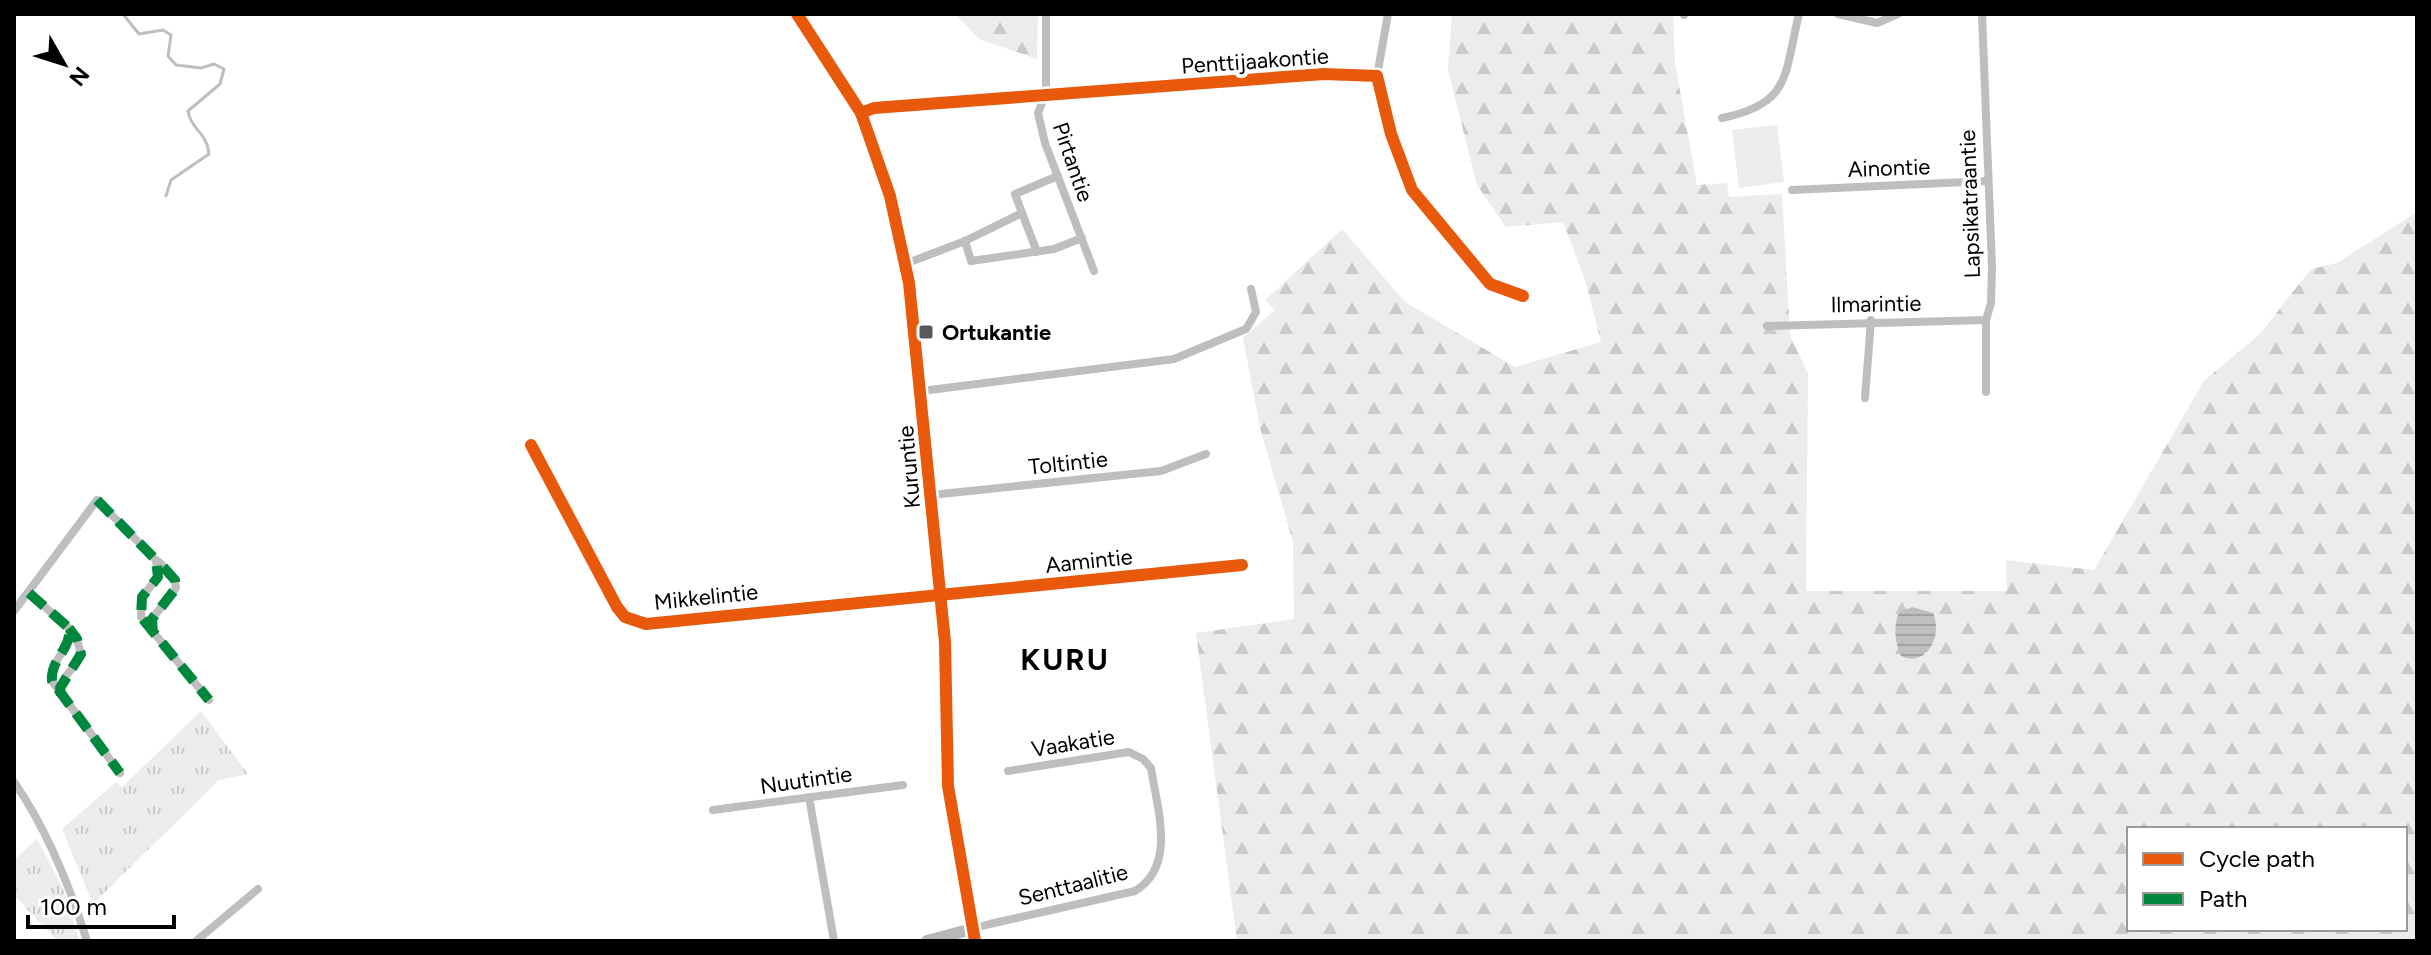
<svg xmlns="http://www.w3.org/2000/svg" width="2431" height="955" font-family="Figtree,sans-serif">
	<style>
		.green { fill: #ececec }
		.forest { fill: url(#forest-firs); fill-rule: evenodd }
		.park { fill: url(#park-tufts) }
		.water { fill: url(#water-rules) }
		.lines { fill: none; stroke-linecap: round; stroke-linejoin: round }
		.stream { stroke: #bfbfbf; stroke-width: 3 }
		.street { stroke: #bebebe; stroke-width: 8 }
		.secondary { stroke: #b8b8b8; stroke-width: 12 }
		.quiet { stroke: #00873e; stroke-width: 10; stroke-dasharray: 20 10; stroke-linecap: butt }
		.cycleway-casing { stroke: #fff; stroke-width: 17 }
		.cycleway { stroke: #e8590c; stroke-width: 12 }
		.poi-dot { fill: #595959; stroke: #fff; stroke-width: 3 }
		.labels { text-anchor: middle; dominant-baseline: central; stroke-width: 8; stroke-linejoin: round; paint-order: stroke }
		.street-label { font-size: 22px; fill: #000; stroke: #fff }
		.poi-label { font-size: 22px; font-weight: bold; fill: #000; stroke: #fff; text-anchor: start }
		.district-label { font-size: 30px; font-weight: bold; letter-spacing: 2px; fill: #000; stroke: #fff }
	</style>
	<defs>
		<pattern id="forest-firs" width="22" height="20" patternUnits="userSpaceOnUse" patternTransform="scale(2)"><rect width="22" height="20" fill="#ececec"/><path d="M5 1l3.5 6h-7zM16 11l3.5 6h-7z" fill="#c9c9c9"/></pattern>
		<pattern id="park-tufts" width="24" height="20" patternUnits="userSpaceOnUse" patternTransform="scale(2)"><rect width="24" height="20" fill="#ececec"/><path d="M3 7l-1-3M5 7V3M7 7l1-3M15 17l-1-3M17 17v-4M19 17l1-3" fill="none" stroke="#c9c9c9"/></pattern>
		<pattern id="water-rules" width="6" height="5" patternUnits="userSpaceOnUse" patternTransform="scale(2)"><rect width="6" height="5" fill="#bfbfbf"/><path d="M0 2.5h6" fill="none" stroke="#a2a2a2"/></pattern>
	</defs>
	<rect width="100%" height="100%" fill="#fff"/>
	<polygon class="green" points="1777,125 1784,182 1739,188 1732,130"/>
	<g class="forest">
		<polygon points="955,14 1038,14 1037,59 979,39"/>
		<path d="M1452,14H1673L1675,63L1697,185L1727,183L1729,197L1782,194L1790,335L1808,374L1806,591H2007L2006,560L2094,570L2204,381L2260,334L2311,269L2337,263L2417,212V941H1237L1196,633L1294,619L1293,542L1260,428L1243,338L1275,310L1265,300L1342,229L1405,302L1515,367L1601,342L1585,280L1563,222L1506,227L1477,185L1448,70ZM1899,612L1937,622L1926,655L1896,633ZM2129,829H2405V929H2129Z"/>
	</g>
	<g class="park">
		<polygon points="201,711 248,774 219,780 93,904 62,829 116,782 122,787"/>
		<polygon points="37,839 63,889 80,941 57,941 14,895 14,860"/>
	</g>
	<path class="water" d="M1912,607L1933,613C1943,635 1927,668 1901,656C1895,643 1893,626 1899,612Z"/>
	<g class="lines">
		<path class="stream" d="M123,14L139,34L163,30L171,35L168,56L176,65L201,68L214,64L224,69L220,84L188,111C191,130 207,132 209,154L171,180L166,196"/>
		<g class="street">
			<polyline points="1046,14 1046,93 1038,113 1045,143 1094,271"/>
			<polyline points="1838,14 1877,23 1898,14"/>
			<polyline points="1982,14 1992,267 1991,303 1986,320 1986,392"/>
			<polyline points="1684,15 1684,14"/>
			<polyline points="1377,76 1388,14"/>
			<polyline points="861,113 874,108 1324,74 1377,76 1391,134 1412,190 1490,284 1523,296"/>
			<path d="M1722,118C1792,104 1784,74 1799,14"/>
			<polyline points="1792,190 1988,181"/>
			<polyline points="1022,213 1037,252"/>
			<polyline points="965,241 971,261 1054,249 1082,238"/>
			<polyline points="905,264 965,241 1022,213 1015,194 1058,176"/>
			<polyline points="1767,326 1986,320"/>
			<polyline points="922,391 1174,359 1246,329 1256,312 1251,289"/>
			<polyline points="1865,398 1871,320"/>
			<polyline points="531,445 617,607 625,617 646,624 1242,565"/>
			<polyline points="931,495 1161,471 1206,454"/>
			<path d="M29,593L69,628C72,649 50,659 52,681L120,773"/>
			<polyline points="14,611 97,500 156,560 158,577 142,597 141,617 209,700"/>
			<polyline points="153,633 152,619 176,588 175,580 159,562"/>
			<path d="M61,695C57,667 98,666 70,630"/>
			<path d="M14,782C47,829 70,887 87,941"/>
			<polyline points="809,797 834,941"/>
			<polyline points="713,810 903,785"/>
			<polyline points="196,941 258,889"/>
			<path d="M975,941L972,929L990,924L1135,891C1177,866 1157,808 1151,768L1143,759L1129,752L1008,771"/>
		</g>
		<polyline class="secondary" points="797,14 861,113 890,196 909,283 945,642 948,786 972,929 927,941"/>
		<g class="quiet">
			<polyline points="97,500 156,560 158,577 142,597 141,617 209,700"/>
			<path d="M29,593L69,628C72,649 50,659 52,681L120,773"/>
			<polyline points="153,634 152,619 176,588 175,580 158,561"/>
			<polyline points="61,695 60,688 81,654 77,639 69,628"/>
		</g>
		<defs>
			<g id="cycleway">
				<polyline points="797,14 861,113 890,196 909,283 945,642 948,786 975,941"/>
				<polyline points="861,113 874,108 1324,74 1377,76 1391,134 1412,190 1490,284 1523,296"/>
				<polyline points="531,445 617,607 625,617 646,624 1242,565"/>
			</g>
		</defs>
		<use href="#cycleway" class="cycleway-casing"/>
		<use href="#cycleway" class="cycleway"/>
	</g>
	<rect class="poi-dot" x="918" y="324" width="16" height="16" rx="4"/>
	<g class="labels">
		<g class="street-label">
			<text transform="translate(1255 61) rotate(-4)">Penttijaakontie</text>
			<text transform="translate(1073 162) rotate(71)">Pirtantie</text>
			<text transform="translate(1889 168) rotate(-2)">Ainontie</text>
			<text transform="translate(1970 204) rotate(-92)">Lapsikatraantie</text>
			<text transform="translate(1876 304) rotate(-1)">Ilmarintie</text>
			<text transform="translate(1068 463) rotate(-6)">Toltintie</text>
			<text transform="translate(909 467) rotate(-95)">Kuruntie</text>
			<text transform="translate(1089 561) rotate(-6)">Aamintie</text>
			<text transform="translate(706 597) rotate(-6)">Mikkelintie</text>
			<text transform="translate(1073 743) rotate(-9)">Vaakatie</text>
			<text transform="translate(806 780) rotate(-8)">Nuutintie</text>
			<text transform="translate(1073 885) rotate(-14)">Senttaalitie</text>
		</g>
		<g class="poi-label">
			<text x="942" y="332">Ortukantie</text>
		</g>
		<g class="district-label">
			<text x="1065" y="659">KURU</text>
		</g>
	</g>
	<rect width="2431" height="955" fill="none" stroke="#000000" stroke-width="32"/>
	<rect x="2127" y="827" width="280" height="104" fill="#ffffff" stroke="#999999" stroke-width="2"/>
	<rect x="2143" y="853" width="40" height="12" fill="#e8590c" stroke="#999999" stroke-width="2"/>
	<text x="2199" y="867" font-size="24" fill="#000000">Cycle path</text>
	<rect x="2143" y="893" width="40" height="12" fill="#00873e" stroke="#999999" stroke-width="2"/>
	<text x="2199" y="907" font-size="24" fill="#000000">Path</text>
	<g transform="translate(64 64) rotate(129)" stroke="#ffffff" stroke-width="6" paint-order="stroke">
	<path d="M0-6L14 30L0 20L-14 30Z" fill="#000000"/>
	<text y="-12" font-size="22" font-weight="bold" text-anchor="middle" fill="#000000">N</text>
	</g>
	<path d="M28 915v12h146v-12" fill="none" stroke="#000000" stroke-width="4"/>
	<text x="40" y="915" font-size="24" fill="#000000" stroke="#ffffff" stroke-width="6" paint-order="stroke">100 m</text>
</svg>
